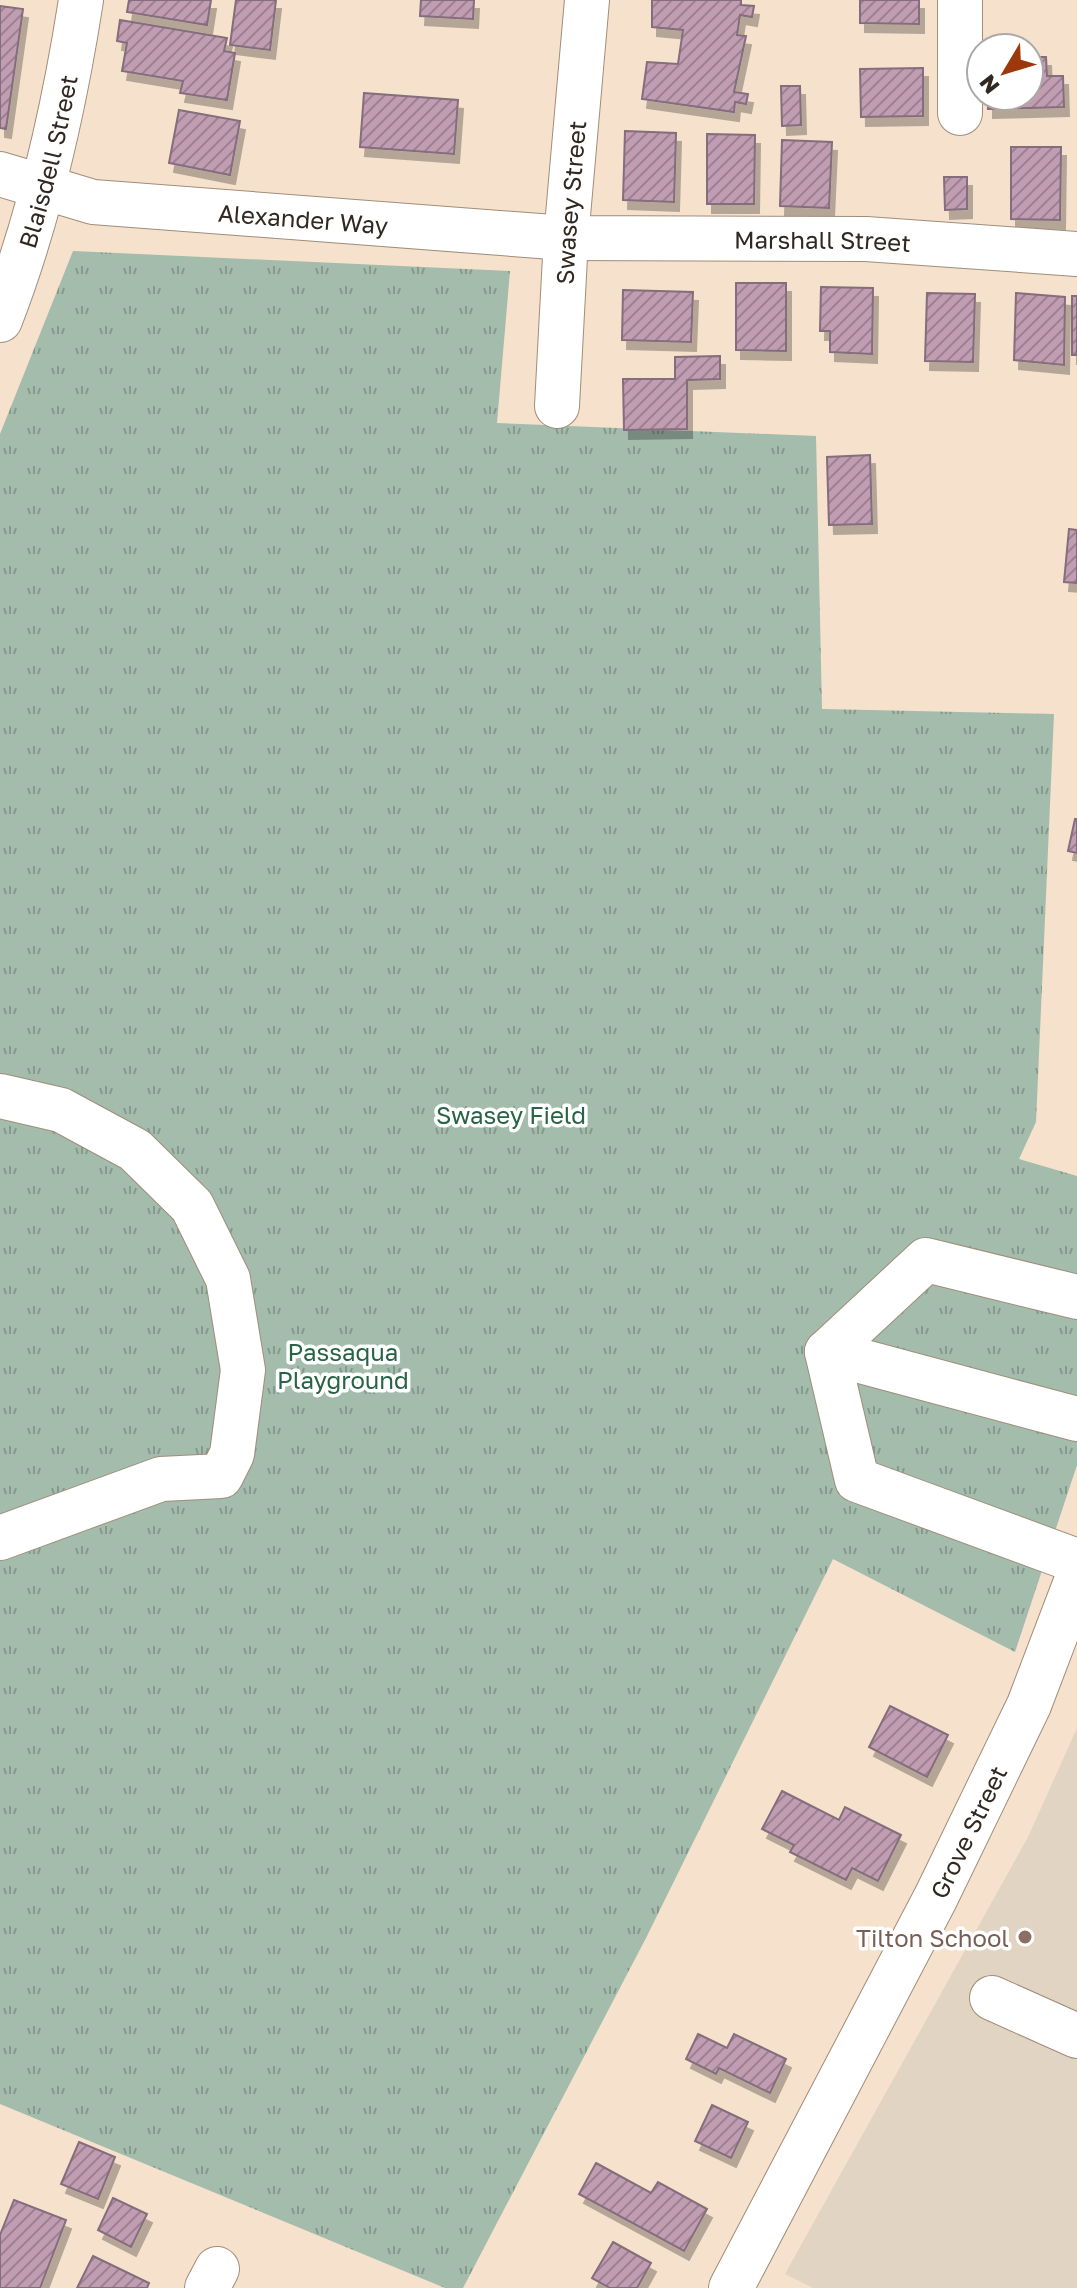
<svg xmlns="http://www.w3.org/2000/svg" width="1077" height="2288" font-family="'Golos Text',sans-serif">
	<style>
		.education { fill: #e2d4c2 }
		.park { fill: url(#park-tufts) }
		.building { fill: url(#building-hatch); stroke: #846d7b; stroke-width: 2; filter: url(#shadow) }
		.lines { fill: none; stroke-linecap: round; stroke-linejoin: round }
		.minor-casing { stroke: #a08d7a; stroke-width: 46 }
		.minor { stroke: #fff; stroke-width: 44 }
		.education-dot { fill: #8d6e63; stroke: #fff; stroke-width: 3 }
		.labels { text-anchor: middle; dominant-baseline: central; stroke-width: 7; stroke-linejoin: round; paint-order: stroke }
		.street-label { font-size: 24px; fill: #302821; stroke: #fff }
		.park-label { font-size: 24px; fill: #276344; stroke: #fff }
		.education-label { font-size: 24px; fill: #785e54; stroke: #fff; text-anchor: end }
	</style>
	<defs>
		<pattern id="park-tufts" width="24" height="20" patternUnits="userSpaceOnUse" patternTransform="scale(2)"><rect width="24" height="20" fill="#a3bcac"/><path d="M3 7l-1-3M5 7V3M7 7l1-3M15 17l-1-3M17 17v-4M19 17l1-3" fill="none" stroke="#85998c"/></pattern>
		<pattern id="building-hatch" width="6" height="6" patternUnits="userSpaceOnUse" patternTransform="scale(2)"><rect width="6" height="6" fill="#c19db3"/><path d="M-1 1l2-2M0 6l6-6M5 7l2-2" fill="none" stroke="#9d8091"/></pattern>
		<filter id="shadow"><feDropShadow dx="5" dy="9" stdDeviation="0" flood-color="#0004"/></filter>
	</defs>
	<rect width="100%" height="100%" fill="#f5e1cc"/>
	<polygon class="education" points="1077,1728 1077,2288 813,2288 785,2274 1028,1837"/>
	<polygon class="park" points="73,251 510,271 497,423 816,436 822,709 1054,714 1036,1122 1019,1159 1077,1176 1077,1465 1015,1652 833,1559 646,1938 463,2288 445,2288 0,2104 0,434"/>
	<g class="building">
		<polygon points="129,0 211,0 207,25 127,12"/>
		<polygon points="236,0 276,0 270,50 230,45"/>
		<polygon points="421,0 474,0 473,19 420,16"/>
		<polygon points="652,0 741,0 741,5 754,6 752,17 740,15 737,35 746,36 734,92 748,94 746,104 735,102 734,112 642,99 647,62 678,64 683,30 652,27"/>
		<polygon points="860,0 919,0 919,24 860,23"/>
		<polygon points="0,6 23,9 6,129 0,128"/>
		<polygon points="120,20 227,38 224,51 235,53 227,100 180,93 183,81 122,71 127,43 117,41"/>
		<polygon points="1029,57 1046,57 1047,76 1063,76 1064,107 988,109 988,96 1029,96"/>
		<polygon points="923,68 923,116 861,117 860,69"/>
		<polygon points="781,86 800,86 801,125 782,126"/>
		<polygon points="364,93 458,100 454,154 360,147"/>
		<polygon points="179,110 240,121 230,175 169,163"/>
		<polygon points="625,131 676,133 674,202 623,200"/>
		<polygon points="707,134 755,135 754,204 707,204"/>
		<polygon points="782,140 832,142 829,208 780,206"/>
		<polygon points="1011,147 1061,147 1060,220 1011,219"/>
		<polygon points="944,177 967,177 967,209 945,210"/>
		<polygon points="736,283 786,283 786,351 736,350"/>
		<polygon points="821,287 873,288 872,354 830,352 830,331 820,331"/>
		<polygon points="623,290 693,292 691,342 622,340"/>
		<polygon points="927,293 975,294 973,362 925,361"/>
		<polygon points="1016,293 1065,297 1064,365 1014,360"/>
		<rect x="1072" y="296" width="5" height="59"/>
		<polygon points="720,356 720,379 687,380 687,429 624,430 623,379 675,379 675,357"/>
		<polygon points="870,455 872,524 829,525 827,457"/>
		<polygon points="1069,529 1077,530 1077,583 1064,582"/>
		<polygon points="1075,819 1077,819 1077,853 1068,851"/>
		<polygon points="890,1706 948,1735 927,1777 869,1747"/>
		<polygon points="782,1791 839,1820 845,1807 901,1835 878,1881 852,1868 846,1880 790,1852 794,1845 762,1829"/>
		<polygon points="698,2034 727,2048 734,2034 786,2059 770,2093 719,2068 716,2074 686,2059"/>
		<polygon points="712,2105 748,2122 731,2158 695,2141"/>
		<polygon points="79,2142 115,2157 98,2199 61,2184"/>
		<polygon points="596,2163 651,2193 658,2182 707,2209 684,2251 579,2194"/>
		<polygon points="113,2198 147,2214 131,2247 98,2230"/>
		<polygon points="14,2200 66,2220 40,2288 0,2288 0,2235"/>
		<polygon points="613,2242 651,2263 637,2288 610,2288 592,2278"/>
		<polygon points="93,2256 149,2283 147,2288 77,2288"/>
	</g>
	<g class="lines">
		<defs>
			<g id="minor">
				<polyline points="960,0 960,113"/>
				<path id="s1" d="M0,174L93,202L566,238L866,239L1077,254"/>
				<path id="s2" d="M0,320C40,217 64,109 81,0"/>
				<path id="s3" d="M557,406L566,238L587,0"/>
				<polyline points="0,1096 61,1110 135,1150 192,1206 228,1279 243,1370 232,1454 221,1476 161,1479 0,1538"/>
				<polyline points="1077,1297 926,1260 827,1352 857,1480 1077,1561"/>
				<polyline points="827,1352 1077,1419"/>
				<polyline points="992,1998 1077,2036"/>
				<polyline points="207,2288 217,2269"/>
				<path id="s4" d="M731,2288L936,1897L1029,1705L1077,1579"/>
			</g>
		</defs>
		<use href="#minor" class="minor-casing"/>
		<use href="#minor" class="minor"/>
	</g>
	<circle class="education-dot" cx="1025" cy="1937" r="8"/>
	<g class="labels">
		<g class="street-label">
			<text stroke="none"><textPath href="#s2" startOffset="166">Blaisdell Street</textPath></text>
			<text stroke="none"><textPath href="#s3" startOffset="204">Swasey Street</textPath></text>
			<text stroke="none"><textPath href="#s1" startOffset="308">Alexander Way</textPath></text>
			<text stroke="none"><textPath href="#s1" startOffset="828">Marshall Street</textPath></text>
			<text stroke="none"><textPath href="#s4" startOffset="514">Grove Street</textPath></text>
		</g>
		<g class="park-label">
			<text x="511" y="1114">Swasey Field</text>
			<text x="343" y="1351">Passaqua<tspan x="343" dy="28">Playground</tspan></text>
		</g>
		<g class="education-label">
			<text x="1009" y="1937">Tilton School</text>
		</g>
	</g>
	<g transform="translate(1005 72) rotate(232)"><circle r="38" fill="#ffffff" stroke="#aca9a6" stroke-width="2"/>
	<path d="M0-6L14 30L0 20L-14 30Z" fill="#9d380d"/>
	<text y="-12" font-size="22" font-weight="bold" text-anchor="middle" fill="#302821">N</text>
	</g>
</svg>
